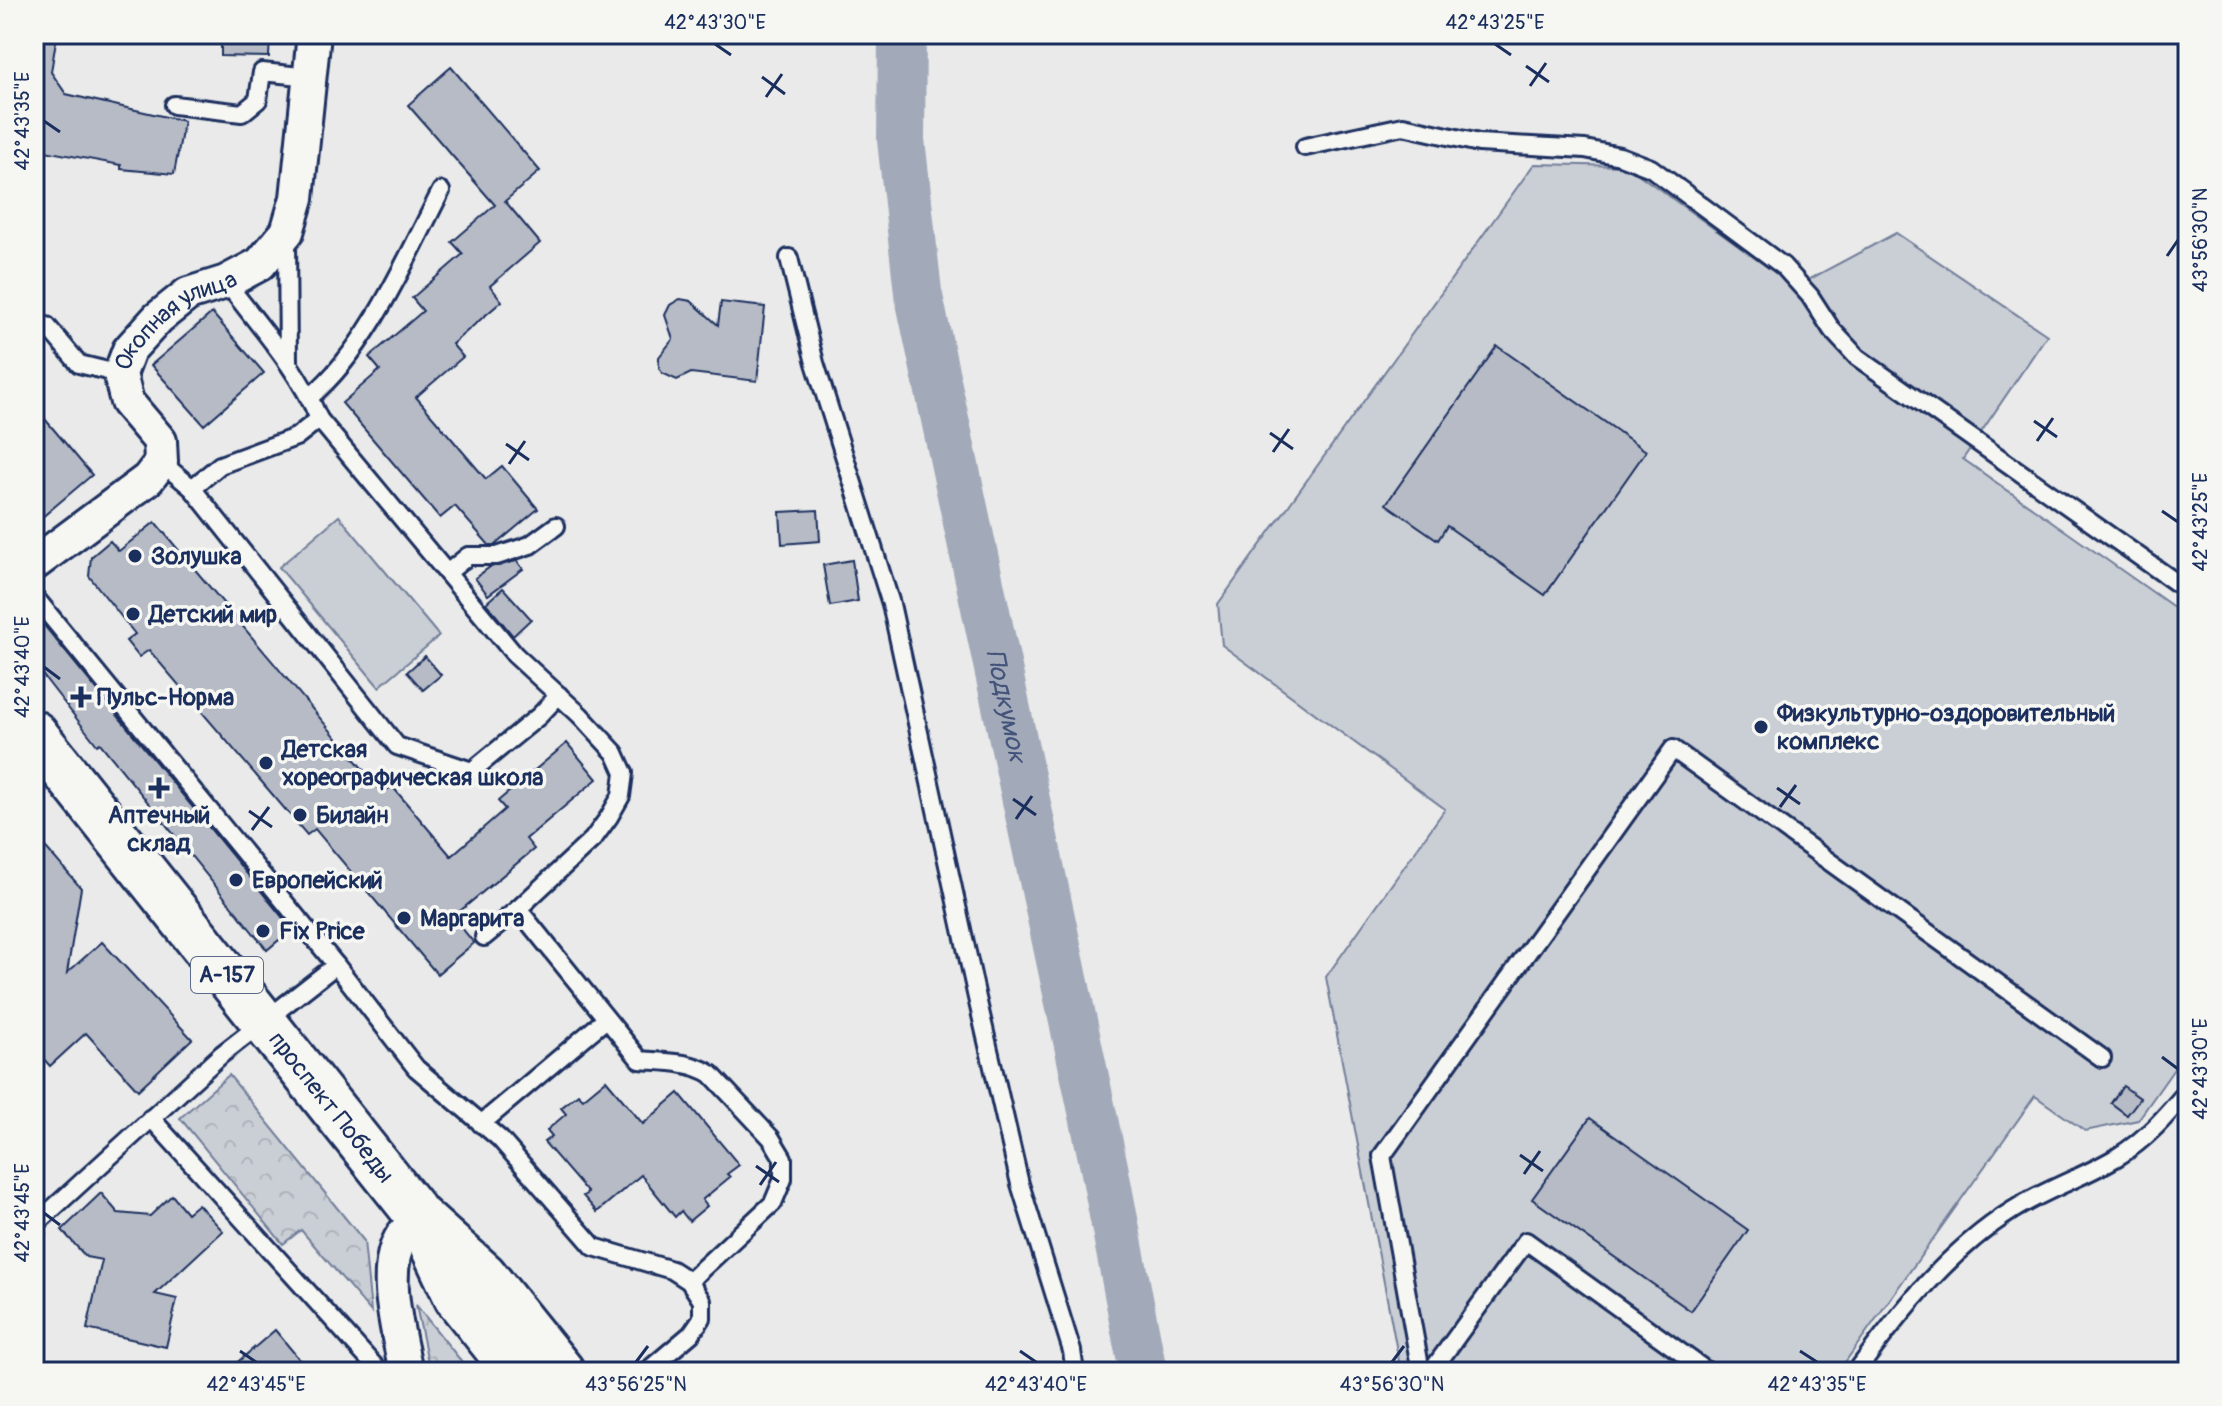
<svg xmlns="http://www.w3.org/2000/svg" width="2222" height="1406" font-family="Pangolin,sans-serif">
	<style>
		.forest { fill: url(#forest-crowns); stroke: #727e9a; stroke-width: 2 }
		.park { fill: #caced5; stroke: #727e9a; stroke-width: 2 }
		.lines { fill: none; stroke-linecap: round; stroke-linejoin: round }
		.river { stroke: #a2aaba; stroke-width: 48 }
		.building { fill: #b6bbc6; stroke: #1b2f5e; stroke-width: 2 }
		.lane-casing { stroke: #1b2f5e; stroke-width: 22 }
		.street-casing { stroke: #1b2f5e; stroke-width: 38 }
		.primary-casing { stroke: #1b2f5e; stroke-width: 50 }
		.lane { stroke: #f6f6f2; stroke-width: 16 }
		.street { stroke: #f6f6f2; stroke-width: 32 }
		.primary { stroke: #f6f6f2; stroke-width: 44 }
		.ticks { fill: none; stroke: #1b2f5e; stroke-width: 3 }
		.poi-dot { fill: #1b2f5e; stroke: #f6f6f2; stroke-width: 3 }
		.labels { text-anchor: middle; dominant-baseline: central; stroke-width: 7; stroke-linejoin: round; paint-order: stroke }
		.shield { fill: #f6f6f2; stroke: #5d6b8a; stroke-width: 2 }
		.shield-label { font-size: 22px; font-weight: bold; fill: #1b2f5e }
		.street-label { font-size: 24px; fill: #1b2f5e; stroke: #f6f6f2 }
		.poi-label { font-size: 24px; font-weight: bold; fill: #1b2f5e; stroke: #f6f6f2; text-anchor: start }
		.water-label { font-size: 26px; font-style: italic; fill: #44547a; stroke: #f6f6f2 }
		.neatline { fill: none; stroke: #1b2f5e; stroke-width: 3 }
		.ticks-label { font-size: 20px; text-anchor: middle; fill: #1b2f5e }
	</style>
	<defs>
		<pattern id="forest-crowns" width="20" height="18" patternUnits="userSpaceOnUse" patternTransform="scale(2)"><rect width="20" height="18" fill="#caced5"/><path d="M2 6a3 3 0 1 1 6 0M12 15a3 3 0 1 1 6 0" fill="none" stroke="#adb1b9"/></pattern>
	</defs>
	<rect width="100%" height="100%" fill="#e9eae9"/>
	<filter id="ink" filterUnits="userSpaceOnUse"><feTurbulence type="fractalNoise" baseFrequency=".0125" numOctaves="2"/><feDisplacementMap in="SourceGraphic" scale="16" xChannelSelector="R" yChannelSelector="G"/><feConvolveMatrix kernelMatrix="1 2 1 2 8 2 1 2 1" color-interpolation-filters="sRGB"/></filter>
	<g filter="url(#ink)">
		<g class="forest">
			<polygon points="229,1075 364,1241 371,1312 301,1230 283,1244 180,1118"/>
			<polygon points="416,1305 470,1372 430,1372"/>
		</g>
		<g class="park">
			<polygon points="1534,164 1627,166 1795,287 1896,233 2047,335 1963,459 2188,617 2188,1049 2138,1120 2085,1131 2035,1096 1838,1372 1401,1372 1326,977 1445,809 1222,645 1218,604"/>
			<polygon points="339,516 439,636 379,687 279,567"/>
		</g>
		<g class="lines">
			<path class="river" id="s1" d="M902,34L901,140L918,292L1104,1167L1143,1372"/>
		</g>
		<g class="building">
			<polygon points="34,34 57,34 51,72 66,94 184,121 174,174 121,169 121,165 34,149"/>
			<polygon points="221,34 270,34 269,57 221,56"/>
			<polygon points="451,67 540,171 505,201 540,243 490,286 502,301 452,344 463,357 416,397 486,479 502,466 538,509 495,545 489,545 455,506 440,518 342,403 380,370 369,357 423,311 412,298 463,254 452,242 495,205 408,105"/>
			<polygon points="680,299 691,301 718,325 721,302 765,307 757,381 691,373 677,380 662,373 659,368 659,357 673,339 665,315 670,305"/>
			<polygon points="212,313 264,373 204,425 151,365"/>
			<polygon points="1497,346 1646,451 1545,595 1447,526 1438,540 1386,504"/>
			<polygon points="34,406 92,475 34,524"/>
			<polygon points="818,510 820,541 782,544 780,512"/>
			<polygon points="155,522 383,793 392,786 451,856 505,809 498,801 567,743 597,779 526,839 534,849 453,917 474,943 437,974 315,829 307,835 149,650 139,657 126,641 135,634 89,576 91,557 110,541 119,551"/>
			<polygon points="852,560 858,601 830,606 823,565"/>
			<polygon points="517,561 523,569 488,595 475,578 490,567"/>
			<polygon points="503,588 531,619 513,636 486,603"/>
			<polygon points="34,613 292,929 267,950 100,743 97,745 34,664"/>
			<polygon points="425,656 441,675 423,690 407,672"/>
			<polygon points="34,834 81,888 67,973 102,942 192,1039 138,1090 86,1033 50,1066 34,1048"/>
			<polygon points="606,1080 643,1124 679,1093 739,1165 727,1174 730,1177 702,1200 707,1206 689,1221 681,1211 675,1217 641,1175 597,1212 583,1196 588,1193 544,1142 552,1136 547,1130 566,1114 561,1108 578,1094 583,1099"/>
			<polygon points="2123,1086 2140,1098 2127,1115 2111,1103"/>
			<polygon points="1590,1118 1748,1230 1691,1311 1532,1199"/>
			<polygon points="101,1193 118,1213 150,1216 172,1195 187,1213 198,1204 223,1231 155,1294 177,1299 166,1347 87,1329 102,1260 86,1257 62,1230"/>
			<polygon points="275,1330 310,1372 226,1372"/>
		</g>
		<g class="lines">
			<defs>
				<g id="lane">
					<polyline points="174,105 242,113 258,100 262,72 310,77"/>
					<polyline points="1305,147 1403,126 1479,143 1585,149 1620,156 1651,168 1783,266 1810,296 1832,330 1857,357 2188,591"/>
					<polyline points="287,238 288,363"/>
					<polyline points="789,258 815,363 891,604 977,998 1020,1184 1072,1351 1075,1372"/>
					<path d="M226,282C259,326 298,368 319,419L515,655L580,715L615,753L624,773L621,796L609,817L593,839L518,909L484,937"/>
					<polyline points="47,326 79,364 120,374"/>
					<path d="M310,397C368,349 407,257 441,191"/>
					<polyline points="161,462 192,488 397,746 472,771 539,716 559,695"/>
					<polyline points="192,488 220,465 296,437 319,419"/>
					<polyline points="447,573 468,556 497,556 530,545 556,526"/>
					<polyline points="34,596 336,965"/>
					<path d="M518,909L640,1060C664,1062 690,1061 711,1074L771,1138L783,1158V1179L773,1203L689,1281"/>
					<polyline points="151,1118 380,1372"/>
					<polyline points="481,1124 606,1019"/>
					<polyline points="34,1243 37,1223 222,1054 336,965 416,1068 500,1139 594,1247 672,1270 689,1281 702,1301 702,1318 691,1334 646,1372"/>
					<polyline points="1421,1372 1382,1156 1673,749 2102,1058"/>
					<polyline points="1431,1372 1526,1241 1708,1372"/>
					<path d="M1856,1372C1900,1312 1949,1250 2013,1210C2046,1189 2084,1177 2117,1157C2146,1140 2167,1115 2188,1090"/>
				</g>
				<g id="street">
					<path id="s2" d="M34,564L148,479L161,462L160,441L127,402L120,374L129,350L158,318L188,294L226,282L260,264L287,232L297,198L314,34"/>
					<path d="M406,1372C399,1335 380,1270 402,1236C407,1229 414,1223 419,1217"/>
				</g>
				<g id="primary">
					<path id="s3" d="M34,733L419,1217L484,1275L562,1372"/>
					<polyline points="427,1234 457,1298 516,1372"/>
				</g>
			</defs>
			<use href="#lane" class="lane-casing"/>
			<use href="#street" class="street-casing"/>
			<use href="#primary" class="primary-casing"/>
			<use href="#lane" class="lane"/>
			<use href="#street" class="street"/>
			<use href="#primary" class="primary"/>
		</g>
	</g>
	<path class="ticks" d="M715,44L731,55M1495,44L1511,55M1526,66L1549,82M762,77L785,94M1530,86L1546,63M766,97L782,74M44,121L60,132M2167,256L2178,240M2034,421L2057,437M1270,433L1293,449M2037,441L2053,418M506,444L529,460M1273,452L1289,429M509,464L525,441M2162,511L2178,522M44,667L60,679M1777,788L1800,804M1013,799L1036,815M1780,807L1796,785M249,811L272,827M1016,819L1032,796M252,830L269,807M2162,1057L2178,1069M1520,1155L1543,1171M756,1166L779,1182M1524,1174L1540,1151M760,1185L776,1162M44,1213L60,1225M240,1351L256,1362M1020,1351L1036,1362M1800,1351L1817,1362M636,1362L648,1346M1392,1362L1404,1346"/>
	<g class="poi-dot">
		<circle cx="135" cy="556" r="8"/>
		<circle cx="133" cy="614" r="8"/>
		<path d="M77 685h8v8h8v8h-8v8h-8v-8h-8v-8h8z"/>
		<circle cx="1761" cy="727" r="8"/>
		<circle cx="266" cy="763" r="8"/>
		<path d="M155 776h8v8h8v8h-8v8h-8v-8h-8v-8h8z"/>
		<circle cx="300" cy="815" r="8"/>
		<circle cx="236" cy="880" r="8"/>
		<circle cx="404" cy="918" r="8"/>
		<circle cx="263" cy="931" r="8"/>
	</g>
	<g class="labels">
		<rect class="shield" x="191" y="957" width="72" height="36" rx="6"/>
		<g class="shield-label">
			<text x="227" y="975">А-157</text>
		</g>
		<g class="street-label">
			<text stroke="none"><textPath href="#s2" startOffset="346">Окопная улица</textPath></text>
			<text stroke="none"><textPath href="#s3" startOffset="478">проспект Победы</textPath></text>
		</g>
		<g class="poi-label">
			<text x="151" y="556">Золушка</text>
			<text x="149" y="614">Детский мир</text>
			<text x="97" y="697">Пульс-Норма</text>
			<text x="1777" y="713">Физкультурно-оздоровительный<tspan x="1777" dy="28">комплекс</tspan></text>
			<text x="282" y="749">Детская<tspan x="282" dy="28">хореографическая школа</tspan></text>
			<text x="159" y="815" text-anchor="middle">Аптечный<tspan x="159" dy="28">склад</tspan></text>
			<text x="316" y="815">Билайн</text>
			<text x="252" y="880">Европейский</text>
			<text x="420" y="918">Маргарита</text>
			<text x="279" y="931">Fix Price</text>
		</g>
		<g class="water-label">
			<text stroke="none"><textPath href="#s1" startOffset="682">Подкумок</textPath></text>
		</g>
	</g>
	<rect width="2222" height="1406" fill="none" stroke="#f6f6f2" stroke-width="88"/>
	<rect x="44" y="44" width="2134" height="1318" class="neatline"/>
	<g class="ticks-label">
		<text x="715" y="29">42°43'30"E</text>
		<text x="1495" y="29">42°43'25"E</text>
		<text transform="translate(22 121) rotate(-90)" y="7">42°43'35"E</text>
		<text transform="translate(2200 240) rotate(-90)" y="7">43°56'30"N</text>
		<text transform="translate(2200 522) rotate(-90)" y="7">42°43'25"E</text>
		<text transform="translate(22 667) rotate(-90)" y="7">42°43'40"E</text>
		<text transform="translate(2200 1069) rotate(-90)" y="7">42°43'30"E</text>
		<text transform="translate(22 1213) rotate(-90)" y="7">42°43'45"E</text>
		<text x="256" y="1391">42°43'45"E</text>
		<text x="636" y="1391">43°56'25"N</text>
		<text x="1036" y="1391">42°43'40"E</text>
		<text x="1392" y="1391">43°56'30"N</text>
		<text x="1817" y="1391">42°43'35"E</text>
	</g>
</svg>
